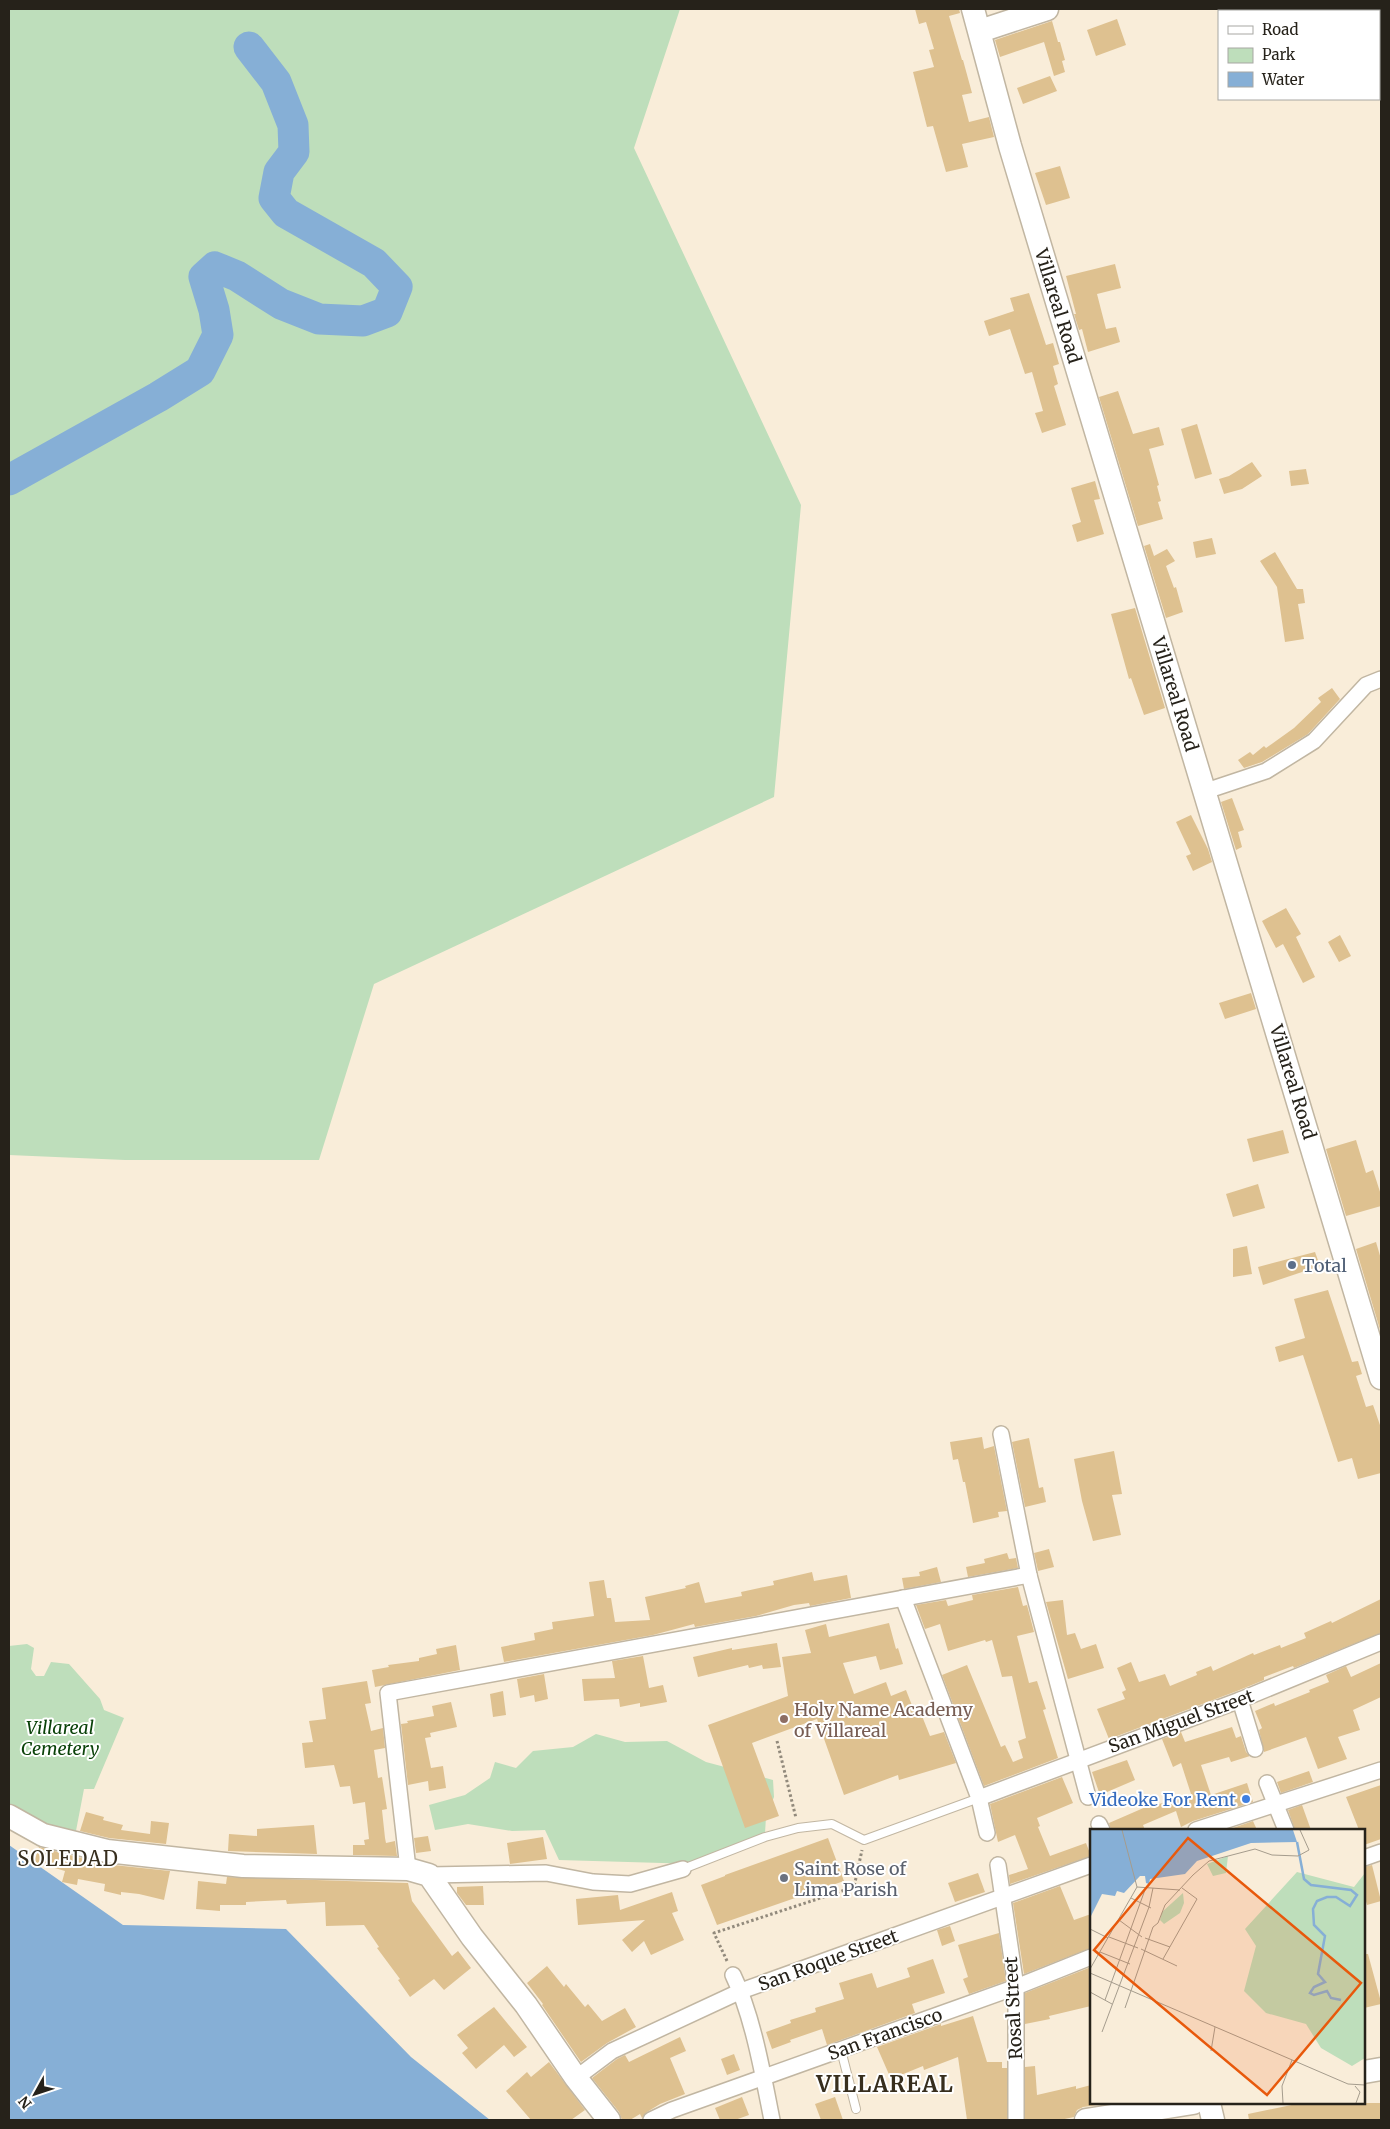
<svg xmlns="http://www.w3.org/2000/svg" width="1390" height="2129" font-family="Merriweather,serif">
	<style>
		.green { fill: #bedebb }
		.water { fill: #86afd6 }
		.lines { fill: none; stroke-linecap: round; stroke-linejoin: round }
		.river { stroke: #86afd6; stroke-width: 31 }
		.building { fill: #dec190 }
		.lane-casing { stroke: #c1b6a2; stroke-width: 10 }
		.street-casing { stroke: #c1b6a2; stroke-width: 18 }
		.secondary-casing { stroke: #c1b6a2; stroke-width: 25 }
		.path { stroke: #928a7c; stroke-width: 3; stroke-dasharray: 2.5 2.5; stroke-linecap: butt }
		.lane { stroke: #fff; stroke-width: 8 }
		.street { stroke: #fff; stroke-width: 15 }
		.secondary { stroke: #fff; stroke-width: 22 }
		.service-dot { fill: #5c6f8a; stroke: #fff; stroke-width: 2 }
		.education-dot { fill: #8d6e63; stroke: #fff; stroke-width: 2 }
		.shop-dot { fill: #3f7fe0; stroke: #fff; stroke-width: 2 }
		.worship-dot { fill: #6b7280; stroke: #fff; stroke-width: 2 }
		.labels { text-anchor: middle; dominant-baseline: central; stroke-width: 4; stroke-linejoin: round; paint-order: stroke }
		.street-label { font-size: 18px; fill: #26221a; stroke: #fff }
		.service-label { font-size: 18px; fill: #4e5e75; stroke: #fff; text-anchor: start }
		.education-label { font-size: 18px; fill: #785e54; stroke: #fff; text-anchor: start }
		.park-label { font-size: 18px; font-style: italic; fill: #0a4209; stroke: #fff }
		.shop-label { font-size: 18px; fill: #366cbe; stroke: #fff; text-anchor: end }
		.worship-label { font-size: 18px; fill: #5b616d; stroke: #fff; text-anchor: start }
		.quarter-label { font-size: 20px; letter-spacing: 1px; fill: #372e1e; stroke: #fff }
		.district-label { font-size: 22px; font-weight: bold; letter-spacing: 1px; fill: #372e1e; stroke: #fff }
		.inset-river { fill: none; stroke: #86afd6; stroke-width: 2.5 }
		.inset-road { fill: none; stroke: #a59c8d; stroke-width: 1 }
		.view { fill: #e8590c; fill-opacity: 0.15; stroke: #e8590c; stroke-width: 2.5 }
		.inset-edge { fill: none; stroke: #26221a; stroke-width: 2.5 }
	</style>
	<rect width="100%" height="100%" fill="#f9edd9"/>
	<g class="green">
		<polygon points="9,9 680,9 634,148 801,505 774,797 374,984 319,1160 125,1160 9,1155"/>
		<polygon points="27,1644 34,1648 31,1669 36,1676 44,1676 51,1662 69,1664 100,1699 104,1710 124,1718 94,1789 84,1789 75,1836 9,1813 9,1646"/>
		<polygon points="596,1734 625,1742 667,1741 706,1762 773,1780 774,1797 766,1817 765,1833 697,1864 559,1860 545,1830 512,1831 468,1824 435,1830 429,1805 465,1795 490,1778 495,1762 516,1768 533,1751 573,1747"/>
	</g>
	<polygon class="water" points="9,1845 123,1925 286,1929 411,2057 490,2120 9,2120"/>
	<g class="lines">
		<polyline class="river" points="9,480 158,397 200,371 218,335 214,310 204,277 215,267 237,276 281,304 319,319 363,321 387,312 397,287 374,263 286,213 274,198 279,172 294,152 293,125 276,82 249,47"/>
	</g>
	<g class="building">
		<polygon points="915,9 959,9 960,13 949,16 962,60 963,60 972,93 962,95 969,122 989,117 994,137 962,144 968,167 946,172 933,126 927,127 913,72 934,67 929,50 934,49 926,22 919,24"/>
		<polygon points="1117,19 1126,45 1096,56 1087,30"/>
		<polygon points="1052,21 1058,42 1060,42 1065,60 1062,61 1065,72 1054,76 1044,42 1000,57 995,40"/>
		<polygon points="1050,76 1057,91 1023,104 1017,88"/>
		<polygon points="1060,166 1070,198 1046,205 1035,173"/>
		<polygon points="1115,264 1121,288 1097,294 1106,329 1116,327 1120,342 1088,352 1082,329 1079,330 1074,314 1076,314 1066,276"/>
		<polygon points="1029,293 1046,345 1053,343 1059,364 1053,366 1058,384 1054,386 1066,425 1042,433 1035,413 1043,411 1032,372 1025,374 1010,329 989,336 984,321 1014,311 1010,298"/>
		<polygon points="1118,391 1133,434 1159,427 1164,445 1149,449 1159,485 1157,486 1161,501 1158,502 1163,519 1138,526 1099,397"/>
		<polygon points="1197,424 1212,474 1195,479 1181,429"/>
		<polygon points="1252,462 1262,476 1242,489 1224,494 1219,479 1229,476"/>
		<polygon points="1306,469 1309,484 1291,486 1289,471"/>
		<polygon points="1095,481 1100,499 1094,500 1104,534 1077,542 1072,525 1081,522 1071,488"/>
		<polygon points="1212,538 1216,554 1196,558 1193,542"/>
		<polygon points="1150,544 1154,556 1167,549 1175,561 1166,566 1174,588 1176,587 1183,612 1166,618 1144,546"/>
		<polygon points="1275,552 1297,589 1303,589 1305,603 1298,604 1304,639 1285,642 1277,587 1260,561"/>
		<polygon points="1135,608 1165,708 1144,715 1131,678 1129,679 1111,614"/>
		<polygon points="1332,688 1340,699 1308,734 1262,762 1244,768 1238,760 1250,752 1253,755 1264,746 1266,748 1294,728 1321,702 1318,698"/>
		<polygon points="1232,798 1244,830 1238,832 1242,847 1236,850 1221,802"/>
		<polygon points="1191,815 1208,849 1212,862 1193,871 1186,856 1191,854 1176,822"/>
		<polygon points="1286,908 1301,934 1296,937 1315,977 1303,983 1283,944 1276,948 1262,921"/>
		<polygon points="1340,935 1351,956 1339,962 1328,942"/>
		<polygon points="1251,993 1256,1009 1225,1019 1219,1003"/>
		<polygon points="1283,1130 1289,1153 1253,1162 1247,1139"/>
		<polygon points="1356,1140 1366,1173 1373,1170 1381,1195 1381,1206 1346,1216 1326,1149"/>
		<polygon points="1258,1184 1265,1208 1233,1217 1226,1194"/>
		<polygon points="1376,1242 1381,1259 1381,1333 1356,1249"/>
		<polygon points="1247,1246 1252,1274 1233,1277 1233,1249"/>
		<polygon points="1315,1252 1320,1266 1263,1285 1258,1267"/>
		<polygon points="1328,1290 1352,1362 1358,1361 1362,1374 1356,1376 1366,1407 1373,1405 1381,1428 1381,1473 1358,1479 1352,1458 1338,1462 1303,1355 1279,1362 1275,1347 1305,1338 1294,1299"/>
		<polygon points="982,1437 984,1449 994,1446 1007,1511 998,1512 999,1517 973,1523 965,1482 963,1482 958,1459 953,1460 950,1442"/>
		<polygon points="1029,1438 1039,1488 1043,1487 1046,1502 1025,1507 1012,1442"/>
		<polygon points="1114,1451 1122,1494 1112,1495 1121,1535 1093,1541 1082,1501 1074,1459"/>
		<polygon points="1049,1549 1054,1567 1038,1571 1034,1553"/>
		<polygon points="1007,1553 1009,1559 1016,1558 1018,1568 968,1577 966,1567 985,1563 984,1559"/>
		<polygon points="937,1567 941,1582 904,1589 902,1578 920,1576 919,1572"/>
		<polygon points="812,1572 814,1581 847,1575 851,1598 810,1606 809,1603 794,1605 756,1616 695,1627 694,1624 653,1635 504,1662 501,1647 535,1640 534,1633 553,1629 552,1622 594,1616 589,1582 604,1580 607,1598 611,1598 615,1622 650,1620 645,1597 686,1588 685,1586 699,1582 705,1603 742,1596 741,1592 774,1585 773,1581"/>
		<polygon points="1018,1587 1023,1606 1027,1605 1034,1632 1017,1636 1029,1683 1037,1681 1046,1709 1043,1710 1058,1758 984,1786 942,1675 967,1665 1001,1747 1005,1745 1013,1762 1023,1758 1018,1741 1026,1738 1012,1676 1002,1677 992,1640 986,1642 985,1640 948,1651 940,1624 925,1629 916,1605 946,1600 948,1606 973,1600 972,1595"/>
		<polygon points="1381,1599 1381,1633 1294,1668 1293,1666 1264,1677 1264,1680 1237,1691 1109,1739 1097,1709 1125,1699 1122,1692 1126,1690 1117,1668 1131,1662 1139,1682 1165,1674 1170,1686 1197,1675 1196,1672 1211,1666 1213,1671 1253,1653 1254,1655 1280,1645 1281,1648 1306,1638 1304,1633 1331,1621 1332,1623"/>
		<polygon points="1063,1600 1067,1635 1075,1633 1081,1649 1096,1644 1104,1668 1068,1679 1046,1602"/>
		<polygon points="889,1623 896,1649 898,1648 903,1664 880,1670 876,1656 843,1663 854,1694 886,1682 891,1696 906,1690 913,1708 918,1706 930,1736 944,1732 956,1763 899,1780 898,1775 844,1795 817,1719 752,1743 779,1816 745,1828 708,1725 788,1696 782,1657 811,1653 805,1630 826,1624 829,1637"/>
		<polygon points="777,1643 781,1667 763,1669 762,1665 749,1668 748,1665 698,1677 693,1657 732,1648 732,1650"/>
		<polygon points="456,1645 460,1670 375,1687 372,1670 389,1667 388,1665 419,1661 419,1658 437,1654 436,1649"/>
		<polygon points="643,1656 649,1688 663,1685 667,1702 640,1707 640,1703 620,1707 619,1699 584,1701 582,1679 615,1678 612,1661"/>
		<polygon points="1381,1663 1381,1697 1353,1710 1360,1730 1338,1737 1347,1759 1318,1769 1306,1737 1264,1752 1259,1730 1262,1728 1255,1711 1274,1703 1275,1706 1310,1692 1309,1690 1329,1682 1326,1675 1346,1666 1351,1677"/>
		<polygon points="544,1674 548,1699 535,1702 534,1695 520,1698 517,1679"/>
		<polygon points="367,1681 371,1703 365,1704 371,1731 383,1728 385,1748 374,1750 378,1778 382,1777 387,1809 382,1810 385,1838 386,1843 395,1841 397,1856 353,1855 353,1845 365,1845 364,1840 369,1839 365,1802 353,1804 350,1786 340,1787 334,1765 305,1768 302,1743 313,1742 309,1721 326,1719 322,1688"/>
		<polygon points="503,1691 506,1715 493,1717 490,1694"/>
		<polygon points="451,1702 457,1727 430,1733 431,1737 425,1738 431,1768 443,1766 446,1788 429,1791 428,1781 408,1785 401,1724 408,1723 407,1721 434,1716 432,1706"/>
		<polygon points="1232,1727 1236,1738 1241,1736 1246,1752 1250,1756 1231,1762 1229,1757 1201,1765 1211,1795 1247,1783 1253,1802 1193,1821 1181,1827 1176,1811 1143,1825 1145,1830 1111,1830 1109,1823 1155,1803 1156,1805 1191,1794 1181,1763 1173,1767 1162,1739 1181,1732 1185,1742"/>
		<polygon points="1127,1760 1135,1780 1100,1795 1092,1772"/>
		<polygon points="1309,1771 1313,1782 1281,1793 1277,1782"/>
		<polygon points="1062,1777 1073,1803 1037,1818 1040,1826 1038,1827 1050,1856 1086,1843 1091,1856 1010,1884 1009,1875 1028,1869 1015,1835 998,1842 990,1804"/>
		<polygon points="1381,1785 1381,1839 1364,1845 1364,1830 1359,1830 1346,1797"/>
		<polygon points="1302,1805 1311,1830 1295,1830 1288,1810"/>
		<polygon points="86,1812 104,1817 103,1820 123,1825 121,1830 150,1834 151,1821 169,1823 166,1844 109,1838 80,1831"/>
		<polygon points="1253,1821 1257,1830 1234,1830 1233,1828"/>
		<polygon points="314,1825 317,1854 228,1851 229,1834 257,1836 257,1829"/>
		<polygon points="428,1836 431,1851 416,1853 414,1838"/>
		<polygon points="543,1837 547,1859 510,1864 507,1843"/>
		<polygon points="828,1838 844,1881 717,1925 701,1885 725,1876 725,1875"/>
		<polygon points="39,1847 104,1864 170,1871 164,1900 139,1894 121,1892 121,1895 104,1891 105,1884 78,1879 77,1885 62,1882 65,1871 34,1862"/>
		<polygon points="1372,1865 1381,1901 1367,1905 1364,1894 1364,1867"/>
		<polygon points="978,1873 985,1892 955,1902 948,1883"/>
		<polygon points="227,1877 408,1883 412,1901 452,1956 458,1951 471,1968 444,1990 434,1979 410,1997 398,1980 400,1979 377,1948 379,1947 364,1925 326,1926 325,1902 287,1904 286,1900 246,1902 246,1905 220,1905 220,1911 196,1909 198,1881 226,1884"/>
		<polygon points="483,1886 484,1905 466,1905 457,1893 457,1887"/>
		<polygon points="1060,1886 1074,1920 1091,1914 1091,1948 1024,1974 1013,1903"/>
		<polygon points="672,1892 678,1911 672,1913 684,1940 651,1955 644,1941 632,1952 622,1940 645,1920 578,1925 576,1899 618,1895 620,1910"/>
		<polygon points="950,1926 955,1941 942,1946 937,1930"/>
		<polygon points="999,1933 1006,1981 969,1994 963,1979 968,1977 958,1945"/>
		<polygon points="1364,1954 1368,1954 1381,2002 1381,2004 1364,2008"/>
		<polygon points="933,1959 945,1993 912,2004 915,2013 827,2045 822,2029 790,2040 791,2042 772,2049 766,2032 791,2023 790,2020 816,2012 815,2008 844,1999 839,1983 872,1973 877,1988 910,1977 907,1968"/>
		<polygon points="547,1966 564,1987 566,1984 585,2007 588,2004 602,2021 625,2008 636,2027 607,2043 581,2062 542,2005 543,2004 527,1983"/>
		<polygon points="1091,1967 1091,2006 1049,2016 1050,2019 1025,2024 1025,1993"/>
		<polygon points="494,2007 527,2047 514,2057 504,2045 476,2069 462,2053 468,2048 457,2035"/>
		<polygon points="973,2016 987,2062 1002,2062 1002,2068 1007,2068 1007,2120 967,2120 958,2057 924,2070 923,2066 891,2079 877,2047 941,2024 941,2026"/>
		<polygon points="680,2037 686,2051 670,2058 685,2094 660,2104 647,2112 642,2118 640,2114 630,2120 622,2120 619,2112 592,2078 617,2059 625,2055 629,2062"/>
		<polygon points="734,2054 740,2070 727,2075 721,2059"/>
		<polygon points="549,2062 585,2110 571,2120 531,2120 506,2091 527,2072 531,2077"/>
		<polygon points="1035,2066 1037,2095 1076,2086 1076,2089 1091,2085 1091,2103 1111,2103 1083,2107 1077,2110 1074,2117 1060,2120 1025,2120 1025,2067"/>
		<polygon points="742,2097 749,2115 735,2120 720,2120 715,2108"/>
		<polygon points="835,2097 843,2120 821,2120 815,2104"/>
		<polygon points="1301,2103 1381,2103 1381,2120 1249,2120 1248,2114"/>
	</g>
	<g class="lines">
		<defs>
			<g id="lane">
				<polyline points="683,1869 765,1837 798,1828 832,1824 864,1840 979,1798"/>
				<polyline points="841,2050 856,2109"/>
			</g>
			<g id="street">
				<polyline points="1206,791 1266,771 1314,741 1366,685 1381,679"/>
				<polyline points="1001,1434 1029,1575 1088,1797"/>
				<polyline points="903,1598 979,1798 987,1833"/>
				<polyline points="1240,1700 1255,1749"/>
				<polyline points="1267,1783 1286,1830"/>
				<polyline points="979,1798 1240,1700 1381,1642"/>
				<polyline points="1099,1824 1102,1830"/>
				<polyline points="1196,1830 1381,1770"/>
				<polyline points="1364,1858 1381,1852"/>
				<polyline points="998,1865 1016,1987 1016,2120"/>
				<polyline points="408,1869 388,1693 1029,1575"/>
				<polyline points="429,1875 546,1873 593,1882 630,1884 683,1869"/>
				<path d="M733,1975C753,2016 763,2075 772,2120"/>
				<polyline points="576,2078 612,2051 741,1991 1091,1865"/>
				<polyline points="651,2120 672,2110 1016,1987 1091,1957"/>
			</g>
			<g id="secondary">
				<polyline points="973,9 1010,146 1381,1378"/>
				<polyline points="980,31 1047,9"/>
				<polyline points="9,1816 43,1835 107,1851 243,1866 408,1869 429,1875 472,1937 526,2005 576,2078 609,2120"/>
				<polyline points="1364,2072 1381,2069"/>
				<polyline points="1209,2103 1213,2120"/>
				<polyline points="1086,2120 1193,2103"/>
			</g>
		</defs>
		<use href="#lane" class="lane-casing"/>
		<use href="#street" class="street-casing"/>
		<use href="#secondary" class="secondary-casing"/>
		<g class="path">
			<polyline points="777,1741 796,1818"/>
			<polyline points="727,1961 714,1933 854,1887 862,1850"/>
		</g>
		<use href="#lane" class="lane"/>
		<use href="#street" class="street"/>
		<use href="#secondary" class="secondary"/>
	</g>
	<circle class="service-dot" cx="1292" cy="1265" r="5"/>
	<circle class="education-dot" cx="784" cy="1719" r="5"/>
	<circle class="shop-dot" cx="1246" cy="1799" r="5"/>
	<circle class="worship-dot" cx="784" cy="1878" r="5"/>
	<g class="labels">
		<g class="street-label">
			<text transform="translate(1058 306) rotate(73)">Villareal Road</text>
			<text transform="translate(1175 694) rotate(73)">Villareal Road</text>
			<text transform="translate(1293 1082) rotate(73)">Villareal Road</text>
			<text transform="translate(1181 1721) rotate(-20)">San Miguel Street</text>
			<text transform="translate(828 1960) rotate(-20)">San Roque Street</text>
			<text transform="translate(1013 2008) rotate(-93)">Rosal Street</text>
			<text transform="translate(885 2034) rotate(-20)">San Francisco</text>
		</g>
		<g class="service-label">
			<text x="1302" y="1265">Total</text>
		</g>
		<g class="education-label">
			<text x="794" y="1709">Holy Name Academy<tspan x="794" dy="21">of Villareal</tspan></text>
		</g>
		<g class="park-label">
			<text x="60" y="1727">Villareal<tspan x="60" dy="21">Cemetery</tspan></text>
		</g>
		<g class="shop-label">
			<text x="1236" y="1799">Videoke For Rent</text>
		</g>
		<g class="worship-label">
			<text x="794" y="1868">Saint Rose of<tspan x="794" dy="21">Lima Parish</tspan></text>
		</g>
		<g class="quarter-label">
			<text x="68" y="1858">SOLEDAD</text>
		</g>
		<g class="district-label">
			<text x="885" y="2084">VILLAREAL</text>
		</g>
	</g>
	<g transform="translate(1090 1829)">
		<rect width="275" height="275" fill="#f9edd9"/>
		<path d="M138,27L136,44L123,47L117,35ZM207,43L264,58L275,44V229L262,237L231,219L216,195L176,184L154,162L166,117L155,100ZM93,64L94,74L90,84L74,95L70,91L72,83Z" fill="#bedebb"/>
		<path d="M0,1H203L207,13L161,14L107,32L95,45L60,50L59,55L56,54L55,47H50L34,64L27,62L25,67L12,65L0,89Z" fill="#86afd6"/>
		<path class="inset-river" d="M207,13L214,50L221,56L261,61L267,66L260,77L246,68H237L227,72L223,80L224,96L235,107L228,145L235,153L224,158L220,164L224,166L237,162L241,169L251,171"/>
		<path class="inset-road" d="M32,1L47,58M47,58L90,61M41,69L61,79M29,91L52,108M0,100L18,109M19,108L48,119M55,109L80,118M51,120L87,137M10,123L40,135M73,130L107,70L92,59M0,140L47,58M0,144L258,255L275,256M0,163L22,175M15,171L56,58M35,179L63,98L68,94L75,76L103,46L119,32L165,20L182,26L208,27L219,21L210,1M12,203L59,78L63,59M121,222L125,198M265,257L270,263L266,274M193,274L192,257L202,231"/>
		<path class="view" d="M98,9L271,154L177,266L4,121Z"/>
		<rect width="275" height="275" class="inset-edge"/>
	</g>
	<rect width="1390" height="2129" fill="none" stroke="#26221a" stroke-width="20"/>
	<rect x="1218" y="10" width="162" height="90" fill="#ffffff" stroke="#a8a7a3"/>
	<rect x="1228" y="26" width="25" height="8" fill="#ffffff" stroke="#a8a7a3"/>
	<text x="1262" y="35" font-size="15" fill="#26221a">Road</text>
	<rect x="1228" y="48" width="25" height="15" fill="#bedebb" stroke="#a8a7a3"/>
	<text x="1262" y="60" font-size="15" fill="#26221a">Park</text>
	<rect x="1228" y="72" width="25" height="15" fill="#86afd6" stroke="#a8a7a3"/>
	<text x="1262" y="85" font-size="15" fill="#26221a">Water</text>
	<g transform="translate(35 2094) rotate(230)" stroke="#ffffff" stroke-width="4" paint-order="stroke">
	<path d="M0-4L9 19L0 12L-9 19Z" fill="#26221a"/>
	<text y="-8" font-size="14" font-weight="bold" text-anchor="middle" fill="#26221a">N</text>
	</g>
</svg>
